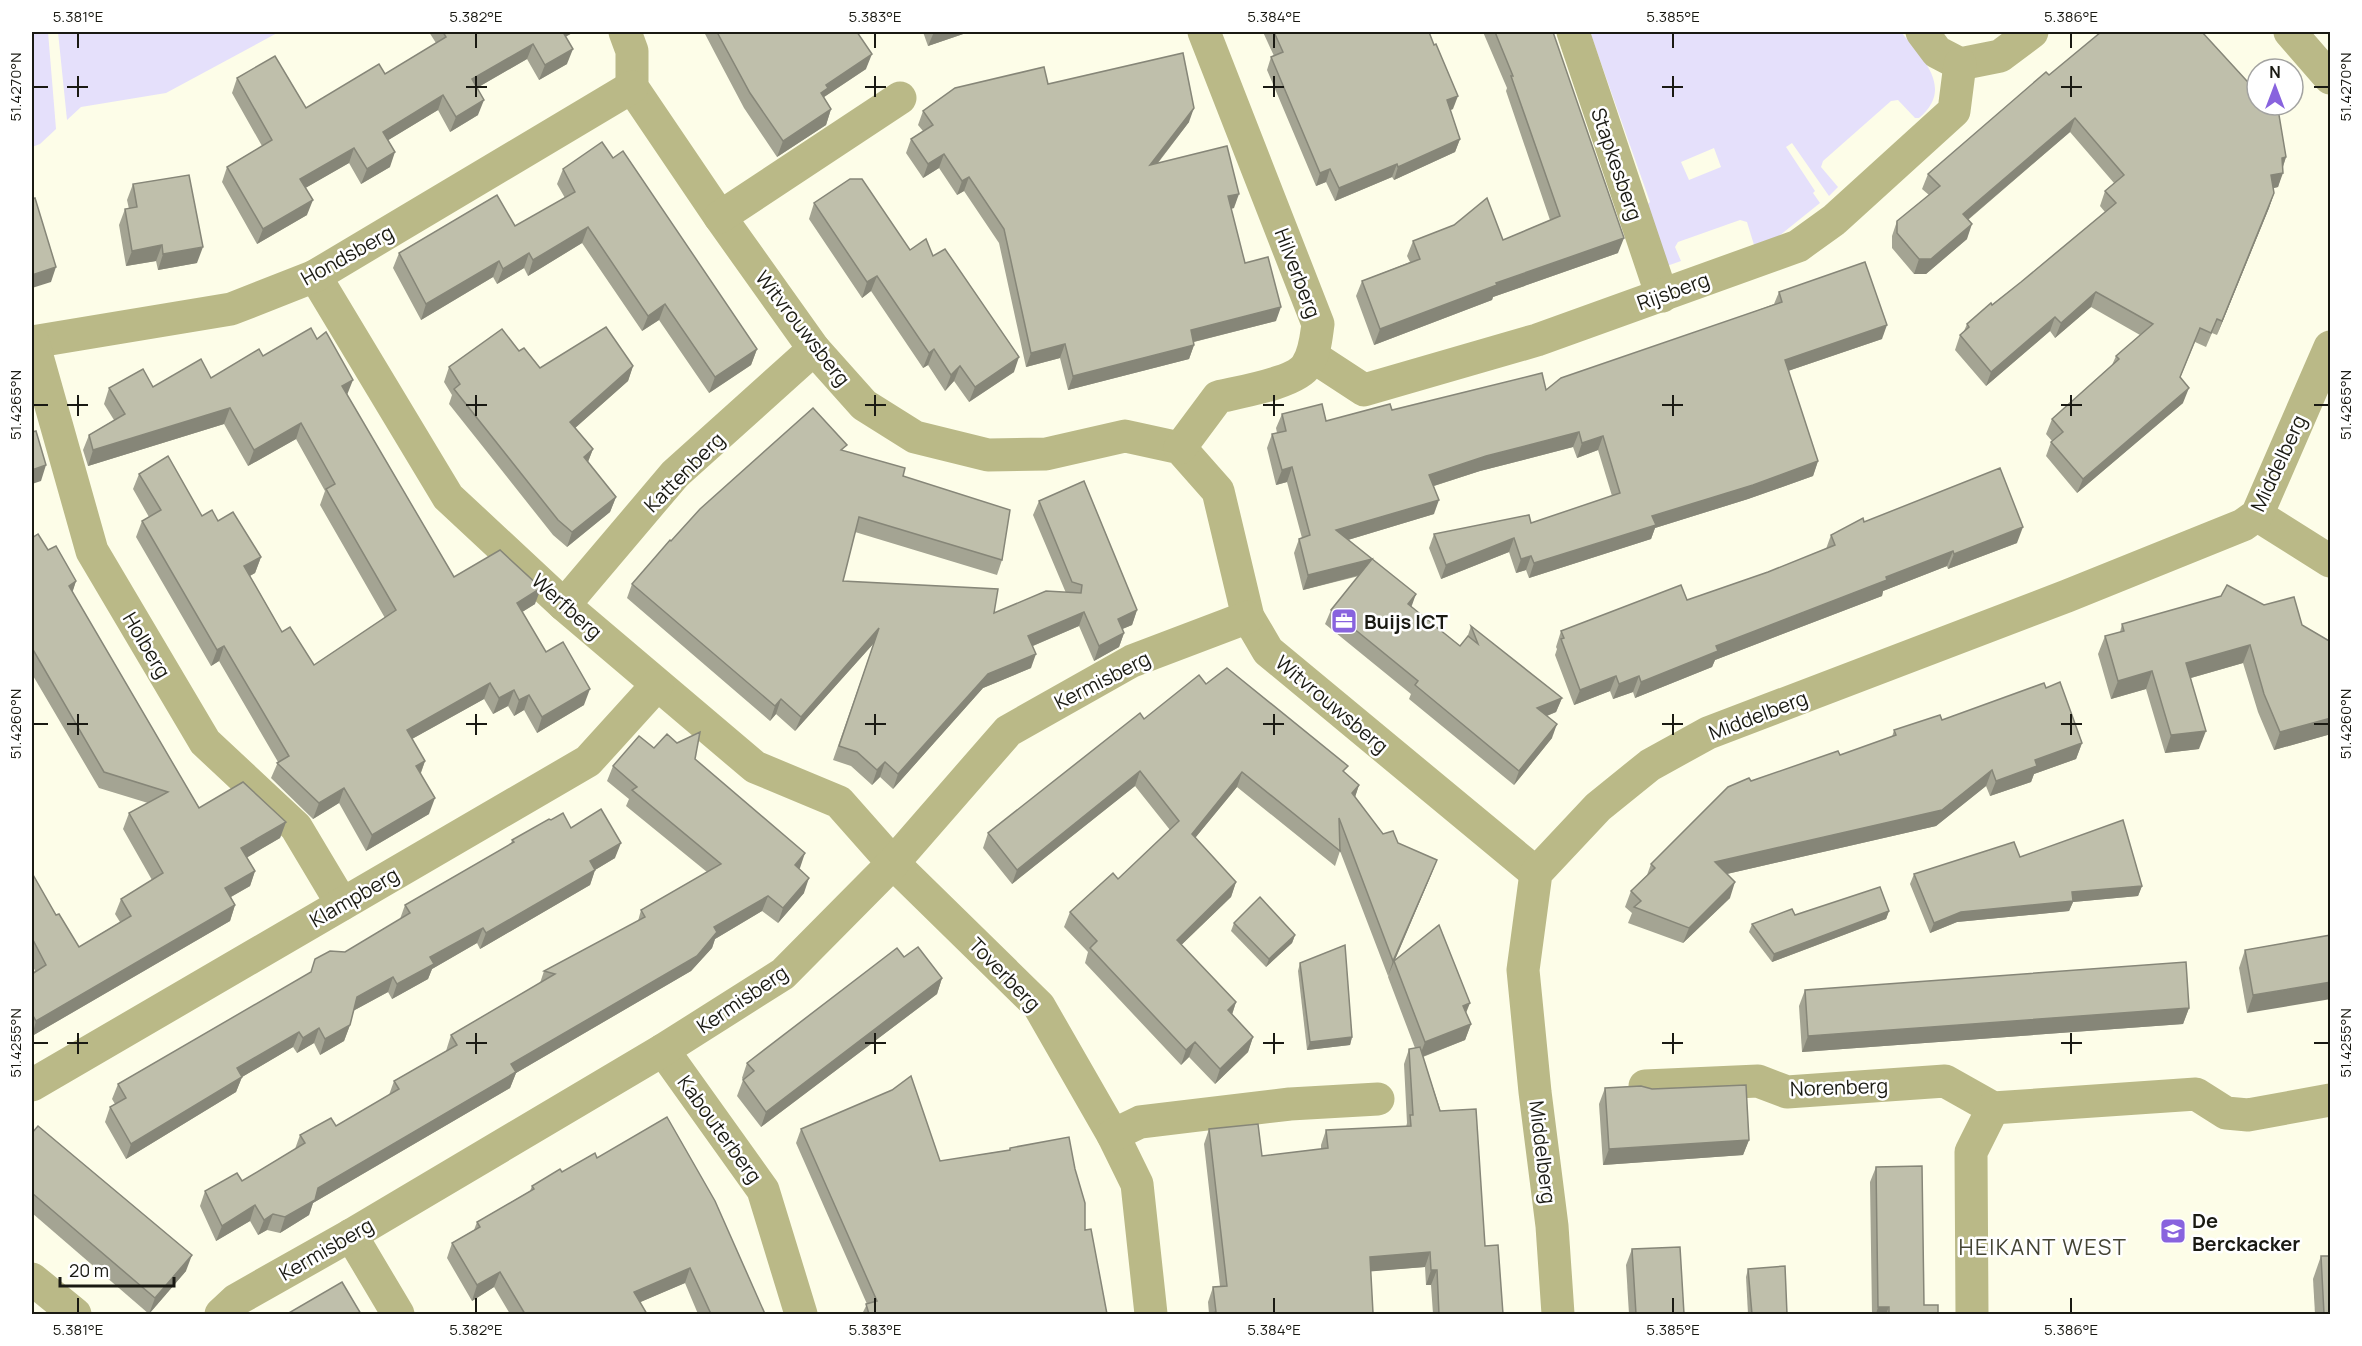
<svg xmlns="http://www.w3.org/2000/svg" width="2362" height="1346" font-family="Manrope,sans-serif">
	<style>
		.green { fill: #e5e0fb; fill-rule: evenodd }
		.lines { fill: none; stroke-linecap: round; stroke-linejoin: round }
		.minor { stroke: #bab987; stroke-width: 33 }
		.wall { fill: #a4a493 }
		.shaded-wall { fill: #868678 }
		.building { fill: #bfbfab; stroke: #868678; stroke-width: 1.5 }
		.ticks { fill: none; stroke: #1a1a13; stroke-width: 2 }
		.labels { text-anchor: middle; dominant-baseline: central; stroke-width: 5; stroke-linejoin: round; paint-order: stroke }
		.street-label { font-size: 20px; fill: #1a1a13; stroke: #fff }
		.poi-label { font-size: 20px; font-weight: bold; fill: #1a1a13; stroke: #fff; text-anchor: start }
		.quarter-label { font-size: 22px; letter-spacing: 1.5px; fill: #443; stroke: #fff }
		.neatline { fill: none; stroke: #1a1a13; stroke-width: 2 }
		.ticks-label { font-size: 15px; text-anchor: middle; fill: #1a1a13 }
	</style>
	<rect width="100%" height="100%" fill="#fdfde8"/>
	<g class="green">
		<polygon points="32,32 48,32 56,129 40,144 32,147"/>
		<polygon points="58,32 279,32 166,93 81,107 67,120"/>
		<path d="M1590,32H1901C1922,58 1955,88 1919,118H1915L1898,100L1891,101L1823,161L1821,167L1838,187L1829,196L1792,143L1786,147L1815,191L1813,193L1820,203L1779,236L1754,245L1747,222L1740,220L1678,242L1675,247L1681,261L1664,267L1648,204L1650,202ZM1714,148L1721,167L1689,180L1681,162Z"/>
	</g>
	<g class="lines">
		<g class="minor">
			<polyline points="625,32 632,51 632,87 720,217 814,349 864,405 915,437 988,455 1046,454 1125,436 1180,448 1218,491 1248,617 1268,651 1536,873"/>
			<polyline points="1573,32 1662,296"/>
			<polyline points="1922,32 1937,52 1960,64 2000,56 2032,32"/>
			<polyline points="2290,32 2330,78"/>
			<polyline points="720,217 900,98"/>
			<polyline points="315,276 448,497 564,605 755,767 839,802 893,863 1039,1006 1113,1135 1137,1184 1151,1314"/>
			<polyline points="32,342 231,309 315,276 632,87"/>
			<polyline points="33,342 92,551 205,742 296,827 342,904"/>
			<polyline points="1312,356 1364,390 1537,340 1798,246 1834,220 1954,111 1960,64"/>
			<path d="M1180,448L1218,397C1239,392 1296,383 1307,365C1315,353 1316,338 1318,324L1204,32"/>
			<polyline points="2257,515 2330,561"/>
			<polyline points="564,605 675,474 814,349"/>
			<polyline points="663,1050 763,1190 801,1314"/>
			<polyline points="32,1085 588,761 657,685"/>
			<polyline points="1645,1086 1758,1081 1787,1092 1945,1081 1993,1108 2196,1094 2226,1113 2248,1115 2330,1100"/>
			<polyline points="1113,1135 1140,1122 1290,1104 1378,1099"/>
			<polyline points="351,1235 398,1314"/>
			<polyline points="32,1279 75,1314"/>
			<polyline points="221,1314 236,1300 351,1235 663,1050 783,974 893,863 1008,731 1132,661 1248,617"/>
			<polyline points="1558,1314 1552,1226 1535,1092 1523,970 1536,873 1598,807 1650,765 1708,733 2067,596 2243,525 2257,515 2330,347"/>
			<polyline points="1972,1314 1971,1152 1993,1108"/>
		</g>
	</g>
	<g class="wall">
		<polygon points="429,32 574,32 566,36 567,64 539,80 527,59 477,88 478,115 450,132 438,110 388,140 390,167 361,184 349,163 305,188 307,215 257,244 222,182 227,167 262,146 232,93 237,78 306,108 385,74 436,43"/>
		<polygon points="704,32 865,32 858,32 866,69 824,97 824,99 831,109 826,125 777,157 744,108 716,55"/>
		<polygon points="923,32 969,32 928,46"/>
		<polygon points="1263,32 1429,32 1453,109 1450,110 1460,139 1455,152 1394,180 1392,177 1335,201 1326,182 1316,186 1267,70 1271,57 1274,56"/>
		<polygon points="1483,32 1553,32 1618,253 1493,297 1492,300 1374,345 1356,296 1362,281 1410,262 1407,256 1413,241 1503,240 1550,220 1506,91 1507,88"/>
		<polygon points="2049,75 2267,111 2286,157 2283,167 2278,187 2273,188 2274,193 2269,208 2217,335 2212,333 2206,347 2195,342 2180,378 2183,403 2077,493 2046,456 2051,442 2052,441 2046,434 2052,419 2112,365 2116,356 2140,335 2091,307 2055,338 2050,331 1986,386 1955,350 1960,335 1964,331 1967,324 2021,282 2105,212 2100,206 2105,191 2114,183 2070,132 1968,220 1967,239 1926,274 1914,274 1892,248 1892,236 1897,221 1929,195 1922,189 1928,174"/>
		<polygon points="1048,84 1189,122 1158,163 1234,208 1231,209 1245,263 1276,321 1194,342 1194,345 1189,359 1068,390 1060,358 1026,367 999,243 964,191 957,195 939,168 923,178 906,153 911,139 923,131 918,125 923,111"/>
		<polygon points="613,158 757,349 751,365 709,393 659,320 642,331 582,243 528,276 524,268 497,284 493,277 421,320 393,268 399,253 515,226 565,198 557,184 563,169"/>
		<polygon points="133,184 197,263 158,270 156,261 126,266 119,225 125,209 129,209 127,200"/>
		<polygon points="814,203 910,250 933,256 1014,372 969,402 954,381 945,391 928,365 923,368 871,291 862,298 809,219"/>
		<polygon points="1779,292 1882,339 1788,371 1818,461 1813,476 1748,499 1655,528 1651,539 1529,578 1526,570 1516,573 1509,552 1441,579 1429,548 1434,534 1531,523 1612,496 1598,450 1577,458 1573,447 1480,471 1434,486 1434,514 1348,540 1411,607 1460,646 1467,638 1471,626 1562,698 1556,712 1547,716 1552,738 1514,785 1409,699 1411,694 1325,624 1331,610 1359,576 1303,590 1294,553 1299,539 1302,538 1287,482 1276,485 1267,448 1272,434 1277,433 1276,428 1282,414 1326,421 1392,410 1546,390 1774,304"/>
		<polygon points="519,351 540,368 633,366 628,381 575,428 593,449 588,462 616,497 610,512 567,547 553,535 449,404 452,395 444,382 449,367"/>
		<polygon points="263,356 347,395 454,577 535,604 522,612 546,652 584,705 537,733 524,710 514,716 508,706 493,714 484,699 412,739 425,761 421,773 429,814 366,851 339,803 313,819 271,778 278,762 219,661 211,666 136,537 142,521 149,517 133,489 139,474 202,516 218,521 261,557 255,573 250,576 282,632 314,665 385,618 320,505 325,491 296,439 248,466 224,424 88,466 83,450 89,435 114,420 104,404 109,388 153,387 211,378"/>
		<polygon points="844,451 903,476 1002,560 997,575 855,532 843,581 994,613 1066,593 1033,515 1039,501 1137,610 1132,625 1122,629 1124,633 1119,647 1094,661 1079,626 1033,646 1031,668 983,688 893,789 880,777 872,785 851,766 833,760 874,643 795,731 776,714 770,721 627,598 632,584 671,541"/>
		<polygon points="1864,522 2017,543 1948,569 1947,566 1883,591 1882,596 1715,660 1712,667 1635,698 1633,692 1613,699 1610,691 1574,705 1555,655 1557,649 1556,647 1561,631 1687,600 1768,572 1826,549 1831,535"/>
		<polygon points="32,538 48,550 76,581 72,592 199,808 286,822 280,838 247,857 255,871 250,886 231,897 235,905 230,921 32,1036 32,974 35,971 32,964 32,873 56,915 79,947 120,922 115,914 121,899 152,880 123,829 129,813 148,803 99,788 32,674"/>
		<polygon points="2122,624 2302,625 2331,642 2331,734 2274,750 2258,712 2243,663 2191,678 2199,749 2165,753 2146,689 2111,699 2098,654 2105,636 2120,632"/>
		<polygon points="1206,684 1345,773 1359,785 1355,797 1383,834 1398,843 1437,860 1431,875 1395,960 1466,1013 1471,1024 1465,1040 1423,1057 1485,1246 1503,1314 1433,1314 1431,1285 1426,1285 1425,1267 1370,1271 1372,1314 1209,1314 1208,1302 1213,1287 1220,1286 1204,1144 1209,1129 1262,1156 1321,1149 1321,1145 1326,1130 1406,1127 1407,1123 1404,1064 1409,1049 1415,1048 1388,977 1389,973 1388,976 1340,851 1335,866 1237,787 1195,838 1236,882 1231,897 1181,945 1236,1002 1232,1015 1253,1037 1248,1052 1215,1084 1189,1057 1181,1065 1085,963 1088,952 1064,927 1070,912 1118,879 1170,830 1135,786 1012,884 983,848 988,833 1144,719"/>
		<polygon points="2046,688 2082,743 2076,759 2034,774 2031,782 1990,796 1986,786 1936,826 1727,874 1730,898 1683,943 1628,923 1632,913 1625,907 1631,891 1647,875 1651,864 1751,781 1840,755 1892,737 1894,730 1942,720"/>
		<polygon points="654,748 695,759 799,869 804,893 778,923 762,911 715,939 712,948 691,971 516,1073 510,1088 313,1203 309,1215 280,1233 267,1230 258,1235 250,1221 216,1241 200,1206 205,1191 242,1181 295,1149 300,1135 336,1126 389,1095 394,1081 446,1051 451,1035 540,983 544,971 638,921 641,910 707,872 626,806 629,799 607,781 613,766"/>
		<polygon points="571,828 615,858 595,870 590,885 480,949 477,943 432,969 428,979 392,999 388,992 353,1011 350,1025 344,1041 320,1055 314,1043 297,1053 293,1047 242,1077 236,1092 126,1159 105,1122 110,1107 115,1104 112,1099 118,1084 311,973 315,959 345,952 400,919 405,905 511,844 512,840"/>
		<polygon points="2020,857 2142,886 2138,896 2073,902 2069,911 1957,922 1930,933 1910,884 1914,874"/>
		<polygon points="1889,911 1886,919 1772,962 1749,932 1752,924 1795,915"/>
		<polygon points="1234,923 1295,935 1292,943 1266,967 1231,931"/>
		<polygon points="2331,935 2247,1013 2239,968 2245,950"/>
		<polygon points="904,957 942,978 937,994 761,1127 737,1096 743,1080 742,1078 747,1063"/>
		<polygon points="1300,963 1352,1037 1350,1045 1307,1050 1298,971"/>
		<polygon points="1805,990 2189,1008 2183,1024 1802,1052 1799,1006"/>
		<polygon points="1605,1088 1749,1140 1743,1155 1603,1165 1599,1104"/>
		<polygon points="801,1129 940,1161 1009,1150 1010,1148 1085,1230 1107,1314 862,1314 867,1304 796,1143"/>
		<polygon points="32,1133 186,1271 149,1314 32,1213"/>
		<polygon points="597,1158 765,1314 698,1314 685,1283 640,1302 647,1314 510,1314 494,1287 472,1301 447,1258 452,1243 474,1230 477,1222 530,1191 532,1186"/>
		<polygon points="1876,1167 1924,1305 1938,1314 1872,1314 1870,1182"/>
		<polygon points="1632,1249 1684,1314 1629,1314 1626,1265"/>
		<polygon points="2321,1256 2331,1314 2315,1314 2313,1279"/>
		<polygon points="1748,1269 1787,1314 1748,1314 1746,1277"/>
	</g>
	<g class="shaded-wall">
		<polygon points="559,32 574,32 555,43"/>
		<polygon points="934,32 969,32 928,46"/>
		<polygon points="533,44 527,59 466,94 472,79"/>
		<polygon points="573,49 567,64 539,80 545,65"/>
		<polygon points="872,54 866,69 824,97 822,104 821,93 826,85"/>
		<polygon points="443,95 438,110 377,147 383,132"/>
		<polygon points="1458,96 1453,109 1443,113 1447,100"/>
		<polygon points="484,100 478,115 450,132 456,117"/>
		<polygon points="1194,108 1189,122 1145,179 1150,165"/>
		<polygon points="831,109 826,125 777,157 783,141"/>
		<polygon points="2075,118 2070,132 1958,228 1963,214"/>
		<polygon points="1460,139 1455,152 1394,180 1398,167"/>
		<polygon points="354,148 349,163 295,194 300,179"/>
		<polygon points="395,152 390,167 361,184 367,169"/>
		<polygon points="944,154 939,168 923,178 928,164"/>
		<polygon points="2286,157 2281,172 2282,158"/>
		<polygon points="1397,164 1392,177 1335,201 1339,188"/>
		<polygon points="1330,169 1326,182 1316,186 1320,173"/>
		<polygon points="2283,173 2278,187 2266,190 2271,175"/>
		<polygon points="969,177 964,191 957,195 962,181"/>
		<polygon points="2274,193 2269,208 2217,335 2222,321"/>
		<polygon points="1239,194 1234,208 1223,210 1228,196"/>
		<polygon points="313,200 307,215 257,244 263,229"/>
		<polygon points="1972,224 1967,239 1926,274 1914,274 1919,259"/>
		<polygon points="588,227 582,243 528,276 533,260"/>
		<polygon points="1624,238 1618,253 1493,297 1492,300 1374,345 1380,329 1496,283"/>
		<polygon points="162,245 156,261 126,266 132,251"/>
		<polygon points="203,247 197,263 158,270 163,254"/>
		<polygon points="529,253 524,268 497,284 503,269"/>
		<polygon points="499,261 493,277 421,320 426,304"/>
		<polygon points="56,267 51,282 32,288 32,275"/>
		<polygon points="877,276 871,291 862,298 867,282"/>
		<polygon points="2096,292 2091,307 2055,338 2061,323"/>
		<polygon points="665,304 659,320 642,331 648,316"/>
		<polygon points="1281,307 1276,321 1185,344 1191,330"/>
		<polygon points="2055,317 2050,331 1986,386 1991,372"/>
		<polygon points="1887,325 1882,339 1779,374 1785,360"/>
		<polygon points="1065,344 1060,358 1026,367 1031,353"/>
		<polygon points="1194,345 1189,359 1068,390 1073,376"/>
		<polygon points="757,349 751,365 709,393 715,377"/>
		<polygon points="934,349 928,365 923,368 929,353"/>
		<polygon points="1019,357 1014,372 969,402 975,387"/>
		<polygon points="633,366 628,381 565,437 570,422"/>
		<polygon points="960,366 954,381 945,391 951,375"/>
		<polygon points="353,380 347,395 342,386"/>
		<polygon points="2189,388 2183,403 2077,493 2083,479"/>
		<polygon points="230,408 224,424 88,466 93,450"/>
		<polygon points="301,423 296,439 248,466 254,450"/>
		<polygon points="1579,432 1573,447 1480,471 1424,489 1429,475 1486,456"/>
		<polygon points="1603,436 1598,450 1577,458 1582,443"/>
		<polygon points="593,449 587,464 584,457"/>
		<polygon points="1818,461 1813,476 1748,499 1655,528 1651,539 1529,578 1534,563 1652,516"/>
		<polygon points="46,465 41,481 32,484 32,470"/>
		<polygon points="1292,467 1287,482 1276,485 1282,470"/>
		<polygon points="616,497 610,512 567,547 572,532"/>
		<polygon points="1439,500 1434,514 1331,545 1336,530"/>
		<polygon points="2023,527 2017,543 1948,569 1954,554"/>
		<polygon points="1514,538 1509,552 1441,579 1446,565"/>
		<polygon points="1953,551 1947,566 1883,591 1882,596 1715,660 1712,667 1635,698 1641,682 1716,646 1886,577"/>
		<polygon points="1531,556 1526,570 1516,573 1521,559"/>
		<polygon points="261,557 255,573 238,582 244,566"/>
		<polygon points="1372,559 1367,573 1303,590 1308,575"/>
		<polygon points="76,581 71,597 69,586"/>
		<polygon points="541,588 535,604 511,619 517,603"/>
		<polygon points="1416,594 1411,608 1408,604"/>
		<polygon points="1137,610 1132,625 1113,633 1118,619"/>
		<polygon points="1084,612 1079,626 1023,650 1028,636"/>
		<polygon points="879,628 874,643 795,731 801,717"/>
		<polygon points="1124,633 1119,647 1094,661 1099,646"/>
		<polygon points="2250,645 2243,663 2180,681 2186,663"/>
		<polygon points="224,646 219,661 211,666 217,650"/>
		<polygon points="1036,654 1031,668 983,688 893,789 898,774 988,674"/>
		<polygon points="2152,671 2146,689 2111,699 2118,681"/>
		<polygon points="1616,676 1610,691 1574,705 1580,690"/>
		<polygon points="1639,676 1633,692 1613,699 1619,684"/>
		<polygon points="490,683 484,699 401,745 407,730"/>
		<polygon points="590,689 584,705 537,733 542,717"/>
		<polygon points="514,690 508,706 493,714 499,698"/>
		<polygon points="529,695 524,710 514,716 519,700"/>
		<polygon points="1562,698 1556,712 1531,722 1537,708"/>
		<polygon points="781,699 776,714 770,721 775,706"/>
		<polygon points="2331,718 2331,734 2274,750 2280,732"/>
		<polygon points="1557,724 1552,738 1514,785 1519,771"/>
		<polygon points="2206,731 2199,749 2165,753 2171,735"/>
		<polygon points="2082,743 2076,759 2034,774 2031,782 1990,796 1996,781 2035,760"/>
		<polygon points="425,761 419,777 416,766"/>
		<polygon points="885,762 880,777 872,785 877,770"/>
		<polygon points="1992,770 1986,786 1936,826 1709,878 1715,862"/>
		<polygon points="1140,771 1135,786 1012,884 1017,870"/>
		<polygon points="1242,772 1237,787 1186,849 1192,834"/>
		<polygon points="1359,785 1354,800 1352,793"/>
		<polygon points="344,788 339,803 313,819 319,803"/>
		<polygon points="435,798 429,814 366,851 372,835"/>
		<polygon points="286,822 280,838 236,864 241,848"/>
		<polygon points="621,843 615,858 595,870 590,885 480,949 486,933 590,861"/>
		<polygon points="805,853 800,868 789,881 795,865"/>
		<polygon points="1437,860 1431,875 1388,976 1393,961"/>
		<polygon points="255,871 250,886 220,903 225,888"/>
		<polygon points="809,878 804,893 778,923 783,908"/>
		<polygon points="1236,882 1231,897 1171,955 1177,940"/>
		<polygon points="1735,882 1730,898 1683,943 1689,928"/>
		<polygon points="2142,886 2138,896 2073,902 2069,911 1957,922 1930,933 1934,923 1961,912 2072,892"/>
		<polygon points="768,896 762,911 715,939 712,948 691,971 516,1073 510,1088 313,1203 309,1215 280,1233 285,1217 318,1188 511,1064 714,927"/>
		<polygon points="235,905 230,921 32,1036 36,1021"/>
		<polygon points="1889,911 1886,919 1772,962 1774,954"/>
		<polygon points="483,928 477,943 432,969 428,979 392,999 397,984 430,957"/>
		<polygon points="1295,935 1292,943 1266,967 1269,959"/>
		<polygon points="393,977 388,992 351,1012 357,997"/>
		<polygon points="942,978 937,994 761,1127 766,1112"/>
		<polygon points="2331,982 2331,999 2247,1013 2253,995"/>
		<polygon points="1236,1002 1231,1017 1228,1010"/>
		<polygon points="1470,1003 1464,1018 1463,1006"/>
		<polygon points="2189,1008 2183,1024 1802,1052 1808,1036"/>
		<polygon points="1471,1024 1465,1040 1419,1058 1425,1042"/>
		<polygon points="350,1025 344,1041 320,1055 325,1039"/>
		<polygon points="319,1028 314,1043 297,1053 303,1038"/>
		<polygon points="299,1032 293,1047 242,1077 236,1092 126,1159 131,1144 237,1068"/>
		<polygon points="1253,1037 1248,1052 1215,1084 1220,1069"/>
		<polygon points="1352,1037 1350,1045 1307,1050 1310,1042"/>
		<polygon points="1195,1042 1189,1057 1181,1065 1186,1050"/>
		<polygon points="1749,1140 1743,1155 1603,1165 1609,1149"/>
		<polygon points="255,1205 250,1221 216,1241 222,1226"/>
		<polygon points="273,1214 267,1230 258,1235 264,1220"/>
		<polygon points="1430,1252 1425,1267 1364,1272 1370,1257"/>
		<polygon points="192,1255 186,1271 149,1314 155,1298"/>
		<polygon points="690,1268 685,1283 629,1307 634,1292"/>
		<polygon points="1431,1270 1437,1270 1431,1285 1426,1285"/>
		<polygon points="500,1272 494,1287 472,1301 477,1285"/>
		<polygon points="1878,1307 1889,1307 1886,1314 1876,1314"/>
	</g>
	<g class="building">
		<polygon points="443,32 563,32 573,49 545,65 533,44 472,79 484,100 456,117 443,95 383,132 395,152 367,169 354,148 300,179 313,200 263,229 227,167 272,140 237,78 275,56 306,108 379,64 385,74 446,37"/>
		<polygon points="717,32 857,32 872,54 826,85 828,88 821,93 831,109 783,141 750,93"/>
		<polygon points="1274,32 1429,32 1434,45 1436,44 1458,96 1447,100 1460,139 1398,167 1397,164 1339,188 1330,169 1320,173 1271,57 1283,52"/>
		<polygon points="1495,32 1553,32 1624,238 1496,283 1497,285 1380,329 1362,281 1420,259 1413,241 1454,225 1487,198 1503,240 1560,216 1511,76 1513,76"/>
		<polygon points="2101,32 2202,32 2257,92 2257,105 2266,105 2267,111 2278,109 2286,157 2282,158 2283,173 2271,175 2274,193 2222,321 2217,319 2211,333 2200,328 2180,377 2189,388 2083,479 2051,442 2063,432 2052,419 2119,359 2116,356 2153,324 2096,292 2061,323 2055,317 1991,372 1960,335 1969,327 1967,324 1991,303 1992,305 2021,282 2116,203 2105,191 2124,175 2075,118 1963,214 1972,224 1931,259 1919,259 1897,233 1897,221 1940,186 1928,174 2046,72 2049,75"/>
		<polygon points="1183,53 1194,108 1150,165 1227,146 1239,194 1228,196 1245,263 1268,257 1281,307 1191,330 1194,345 1073,376 1065,344 1031,353 1004,229 969,177 962,181 944,154 928,164 911,139 933,125 923,111 955,88 1044,67 1048,84"/>
		<polygon points="602,142 613,158 623,151 757,349 715,377 665,304 648,316 588,227 533,260 529,253 503,269 499,261 426,304 399,253 497,195 515,226 575,192 563,169"/>
		<polygon points="189,175 203,247 163,254 162,245 132,251 125,209 137,207 133,184"/>
		<polygon points="850,179 862,179 910,250 926,239 933,256 945,249 1019,357 975,387 960,366 951,375 934,349 929,353 877,276 867,282 814,203"/>
		<polygon points="35,198 56,267 32,275 32,199"/>
		<polygon points="1865,262 1887,325 1785,360 1818,461 1753,485 1652,516 1656,525 1534,563 1531,556 1521,559 1514,538 1446,565 1434,534 1529,515 1531,523 1620,493 1603,436 1582,443 1579,432 1486,456 1429,475 1439,500 1336,530 1416,594 1408,604 1460,646 1468,636 1478,644 1471,626 1562,698 1537,708 1557,724 1519,771 1415,685 1418,681 1331,610 1372,559 1308,575 1299,539 1310,535 1292,467 1282,470 1272,434 1286,431 1282,414 1322,404 1326,421 1390,404 1392,410 1542,373 1546,390 1561,378 1782,302 1779,292"/>
		<polygon points="606,327 633,366 570,422 593,449 584,457 616,497 572,532 558,520 454,389 460,384 449,367 502,329 519,351 524,348 540,368"/>
		<polygon points="311,328 317,339 326,332 353,380 342,386 454,577 500,550 541,588 517,603 546,652 563,642 590,689 542,717 529,695 519,700 514,690 499,698 490,683 407,730 425,761 416,766 435,798 372,835 344,788 319,803 277,763 289,756 224,646 217,650 142,521 161,510 139,474 168,456 202,516 212,510 218,521 233,512 261,557 244,566 282,632 290,627 314,665 396,610 326,489 335,484 301,423 254,450 230,408 93,450 89,435 125,414 109,388 143,369 153,387 201,359 211,378 259,349 263,356"/>
		<polygon points="813,408 847,445 841,450 905,468 903,476 1010,510 1002,560 859,517 843,581 998,589 994,613 1046,591 1081,593 1082,585 1072,582 1039,501 1084,481 1137,610 1118,619 1124,633 1099,646 1084,612 1028,636 1036,654 988,674 898,774 885,762 877,770 857,752 839,746 879,628 801,717 781,699 775,706 632,584 670,540 671,541 700,509"/>
		<polygon points="36,431 46,465 32,470 32,432"/>
		<polygon points="2000,468 2023,527 1954,554 1953,551 1886,577 1887,580 1716,646 1718,651 1641,682 1639,676 1619,684 1616,676 1580,690 1561,639 1564,638 1561,631 1681,585 1687,600 1768,572 1835,545 1831,535 1863,518 1864,522"/>
		<polygon points="38,534 48,550 56,546 76,581 69,586 199,808 243,782 286,822 241,848 255,871 225,888 235,905 36,1021 32,1014 32,974 46,965 32,938 32,873 56,915 59,914 79,947 131,916 121,899 163,873 129,813 168,792 104,772 32,648 32,538"/>
		<polygon points="2227,585 2264,605 2294,597 2302,625 2331,642 2331,718 2280,732 2264,694 2250,645 2186,663 2206,731 2171,735 2152,671 2118,681 2105,636 2124,631 2122,624 2221,596"/>
		<polygon points="1227,668 1348,766 1343,771 1359,785 1352,793 1383,834 1393,831 1398,843 1437,860 1393,961 1339,818 1340,851 1242,772 1192,834 1236,882 1177,940 1236,1002 1228,1010 1253,1037 1220,1069 1195,1042 1186,1050 1090,948 1097,941 1070,912 1113,873 1118,879 1179,821 1140,771 1017,870 988,833 1140,713 1144,719 1199,675 1206,684"/>
		<polygon points="2060,682 2082,743 2035,760 2037,766 1996,781 1992,770 1942,810 1715,862 1735,882 1689,928 1634,907 1641,901 1631,891 1655,868 1651,864 1728,787 1749,778 1751,781 1838,751 1840,755 1896,735 1894,730 1940,715 1942,720 2044,683 2046,688"/>
		<polygon points="700,732 695,759 805,853 795,865 809,878 783,908 768,896 714,927 717,932 697,956 511,1064 516,1072 318,1188 315,1200 285,1217 273,1214 264,1220 255,1205 222,1226 205,1191 237,1173 242,1181 305,1143 300,1135 331,1118 336,1126 399,1089 394,1081 457,1045 451,1035 555,974 544,971 645,917 641,910 721,864 632,790 637,787 613,766 639,736 654,748 667,734 677,743"/>
		<polygon points="601,809 621,843 590,861 595,870 486,933 483,928 430,957 434,964 397,984 393,977 357,997 350,1025 325,1039 319,1028 303,1038 299,1032 237,1068 242,1077 131,1144 110,1107 126,1098 118,1084 311,972 315,959 330,951 345,952 410,913 405,905 514,842 512,840 549,819 551,820 563,813 571,828"/>
		<polygon points="2123,820 2142,886 2072,892 2073,901 1961,912 1934,923 1914,874 2014,842 2020,857"/>
		<polygon points="1880,887 1889,911 1774,954 1752,924 1792,909 1795,915"/>
		<polygon points="1260,897 1295,935 1269,959 1234,923"/>
		<polygon points="1439,925 1470,1003 1463,1006 1471,1024 1425,1042 1394,961"/>
		<polygon points="2331,935 2331,982 2253,995 2245,950"/>
		<polygon points="1345,945 1352,1037 1310,1042 1300,963"/>
		<polygon points="918,947 942,978 766,1112 743,1080 754,1071 747,1063 897,948 904,957"/>
		<polygon points="2186,962 2189,1008 1808,1036 1805,990"/>
		<polygon points="1420,1047 1440,1111 1476,1109 1485,1246 1498,1245 1503,1314 1439,1314 1437,1270 1431,1270 1430,1252 1370,1257 1373,1313 1365,1313 1365,1314 1210,1314 1216,1312 1213,1287 1227,1286 1209,1129 1258,1124 1262,1156 1328,1148 1326,1130 1411,1126 1410,1115 1413,1115 1409,1049"/>
		<polygon points="911,1076 940,1161 1010,1150 1010,1148 1069,1137 1075,1169 1085,1203 1085,1230 1091,1229 1107,1314 869,1314 866,1304 877,1301 801,1129 892,1090"/>
		<polygon points="1746,1085 1749,1140 1609,1149 1605,1088 1641,1086 1652,1089"/>
		<polygon points="667,1117 715,1201 765,1314 711,1314 690,1268 634,1292 647,1314 525,1314 500,1272 477,1285 452,1243 480,1227 477,1222 534,1189 532,1186 560,1169 562,1172 595,1153 597,1158"/>
		<polygon points="38,1126 192,1255 155,1298 32,1193 32,1133"/>
		<polygon points="1922,1166 1924,1305 1938,1305 1938,1314 1889,1314 1889,1307 1878,1307 1876,1167"/>
		<polygon points="1680,1247 1684,1314 1636,1314 1632,1249"/>
		<polygon points="2321,1256 2331,1256 2331,1314 2324,1314"/>
		<polygon points="1785,1266 1787,1314 1752,1314 1748,1269"/>
		<polygon points="342,1282 361,1314 287,1314"/>
	</g>
	<path class="ticks" d="M78,33V48M476,33V48M875,33V48M1274,33V48M1673,33V48M2071,33V48M78,76V97M476,76V97M875,76V97M1274,76V97M1673,76V97M2071,76V97M33,87H48M67,87H88M466,87H487M865,87H886M1263,87H1284M1662,87H1683M2061,87H2082M2314,87H2329M78,395V416M476,395V416M875,395V416M1274,395V416M1673,395V416M2071,395V416M33,405H48M67,405H88M466,405H487M865,405H886M1263,405H1284M1662,405H1683M2061,405H2082M2314,405H2329M78,714V735M476,714V735M875,714V735M1274,714V735M1673,714V735M2071,714V735M33,724H48M67,724H88M466,724H487M865,724H886M1263,724H1284M1662,724H1683M2061,724H2082M2314,724H2329M78,1033V1054M476,1033V1054M875,1033V1054M1274,1033V1054M1673,1033V1054M2071,1033V1054M33,1043H48M67,1043H88M466,1043H487M865,1043H886M1263,1043H1284M1662,1043H1683M2061,1043H2082M2314,1043H2329M78,1298V1313M476,1298V1313M875,1298V1313M1274,1298V1313M1673,1298V1313M2071,1298V1313"/>
	<defs>
		<symbol id="office-square" viewBox="-11 -11 22 22"><rect x="-9" y="-9" width="18" height="18" rx="4" fill="#8863de" stroke="#fff"/><path d="M-6-3h4V-5.5h4V-3h4V5H-6ZM-1-4.5V-3h2v-1.5ZM-6 0V1H6V0Z" fill="#fff"/></symbol>
		<symbol id="school-square" viewBox="-11 -11 22 22"><rect x="-9" y="-9" width="18" height="18" rx="4" fill="#8863de" stroke="#fff"/><path d="M0-5L7-2L0 1L-7-2ZM-4 1L0 2.5L4 1V4Q0 6-4 4Z" fill="#fff"/></symbol>
	</defs>
	<g fill-rule="evenodd">
		<use href="#office-square" x="1329" y="606" width="30" height="30"/>
		<use href="#school-square" x="2158" y="1216" width="30" height="30"/>
	</g>
	<g class="labels">
		<g class="street-label">
			<text transform="translate(1617 164) rotate(71)">Stapkesberg</text>
			<text transform="translate(347 255) rotate(-29)">Hondsberg</text>
			<text transform="translate(1298 273) rotate(69)">Hilverberg</text>
			<text transform="translate(1673 291) rotate(-20)">Rijsberg</text>
			<text transform="translate(803 328) rotate(52)">Witvrouwsberg</text>
			<text transform="translate(2278 463) rotate(-65)">Middelberg</text>
			<text transform="translate(684 472) rotate(-45)">Kattenberg</text>
			<text transform="translate(567 606) rotate(42)">Werfberg</text>
			<text transform="translate(147 645) rotate(59)">Holberg</text>
			<text transform="translate(1102 680) rotate(-27)">Kermisberg</text>
			<text transform="translate(1332 704) rotate(40)">Witvrouwsberg</text>
			<text transform="translate(1758 715) rotate(-21)">Middelberg</text>
			<text transform="translate(354 897) rotate(-30)">Klampberg</text>
			<text transform="translate(1005 974) rotate(46)">Toverberg</text>
			<text transform="translate(742 999) rotate(-34)">Kermisberg</text>
			<text transform="translate(1839 1087) rotate(-2)">Norenberg</text>
			<text transform="translate(720 1129) rotate(54)">Kabouterberg</text>
			<text transform="translate(1543 1152) rotate(83)">Middelberg</text>
			<text transform="translate(326 1249) rotate(-30)">Kermisberg</text>
		</g>
		<g class="poi-label">
			<text x="1364" y="621">Buijs ICT</text>
			<text x="2192" y="1220">De<tspan x="2192" dy="23">Berckacker</tspan></text>
		</g>
		<g class="quarter-label">
			<text x="2043" y="1247">HEIKANT WEST</text>
		</g>
	</g>
	<rect width="2362" height="1346" fill="none" stroke="#ffffff" stroke-width="66"/>
	<g transform="translate(2275 87)"><circle r="28" fill="#ffffff" stroke="#a3a3a1" stroke-width="1.5"/>
	<path d="M0-4.5L10 22L0 15L-10 22Z" fill="#8863de"/>
	<text y="-9" font-size="16" font-weight="bold" text-anchor="middle" fill="#1a1a13">N</text>
	</g>
	<path d="M60 1277v9h114v-9" fill="none" stroke="#1a1a13" stroke-width="3"/>
	<text x="69" y="1277" font-size="18" fill="#1a1a13" stroke="#ffffff" stroke-width="4.5" paint-order="stroke">20 m</text>
	<rect x="33" y="33" width="2296" height="1280" class="neatline"/>
	<g class="ticks-label">
		<text x="78" y="22">5.381°E</text>
		<text x="476" y="22">5.382°E</text>
		<text x="875" y="22">5.383°E</text>
		<text x="1274" y="22">5.384°E</text>
		<text x="1673" y="22">5.385°E</text>
		<text x="2071" y="22">5.386°E</text>
		<text transform="translate(16 87) rotate(-90)" y="5">51.4270°N</text>
		<text transform="translate(2346 87) rotate(-90)" y="5">51.4270°N</text>
		<text transform="translate(16 405) rotate(-90)" y="5">51.4265°N</text>
		<text transform="translate(2346 405) rotate(-90)" y="5">51.4265°N</text>
		<text transform="translate(16 724) rotate(-90)" y="5">51.4260°N</text>
		<text transform="translate(2346 724) rotate(-90)" y="5">51.4260°N</text>
		<text transform="translate(16 1043) rotate(-90)" y="5">51.4255°N</text>
		<text transform="translate(2346 1043) rotate(-90)" y="5">51.4255°N</text>
		<text x="78" y="1335">5.381°E</text>
		<text x="476" y="1335">5.382°E</text>
		<text x="875" y="1335">5.383°E</text>
		<text x="1274" y="1335">5.384°E</text>
		<text x="1673" y="1335">5.385°E</text>
		<text x="2071" y="1335">5.386°E</text>
	</g>
</svg>
